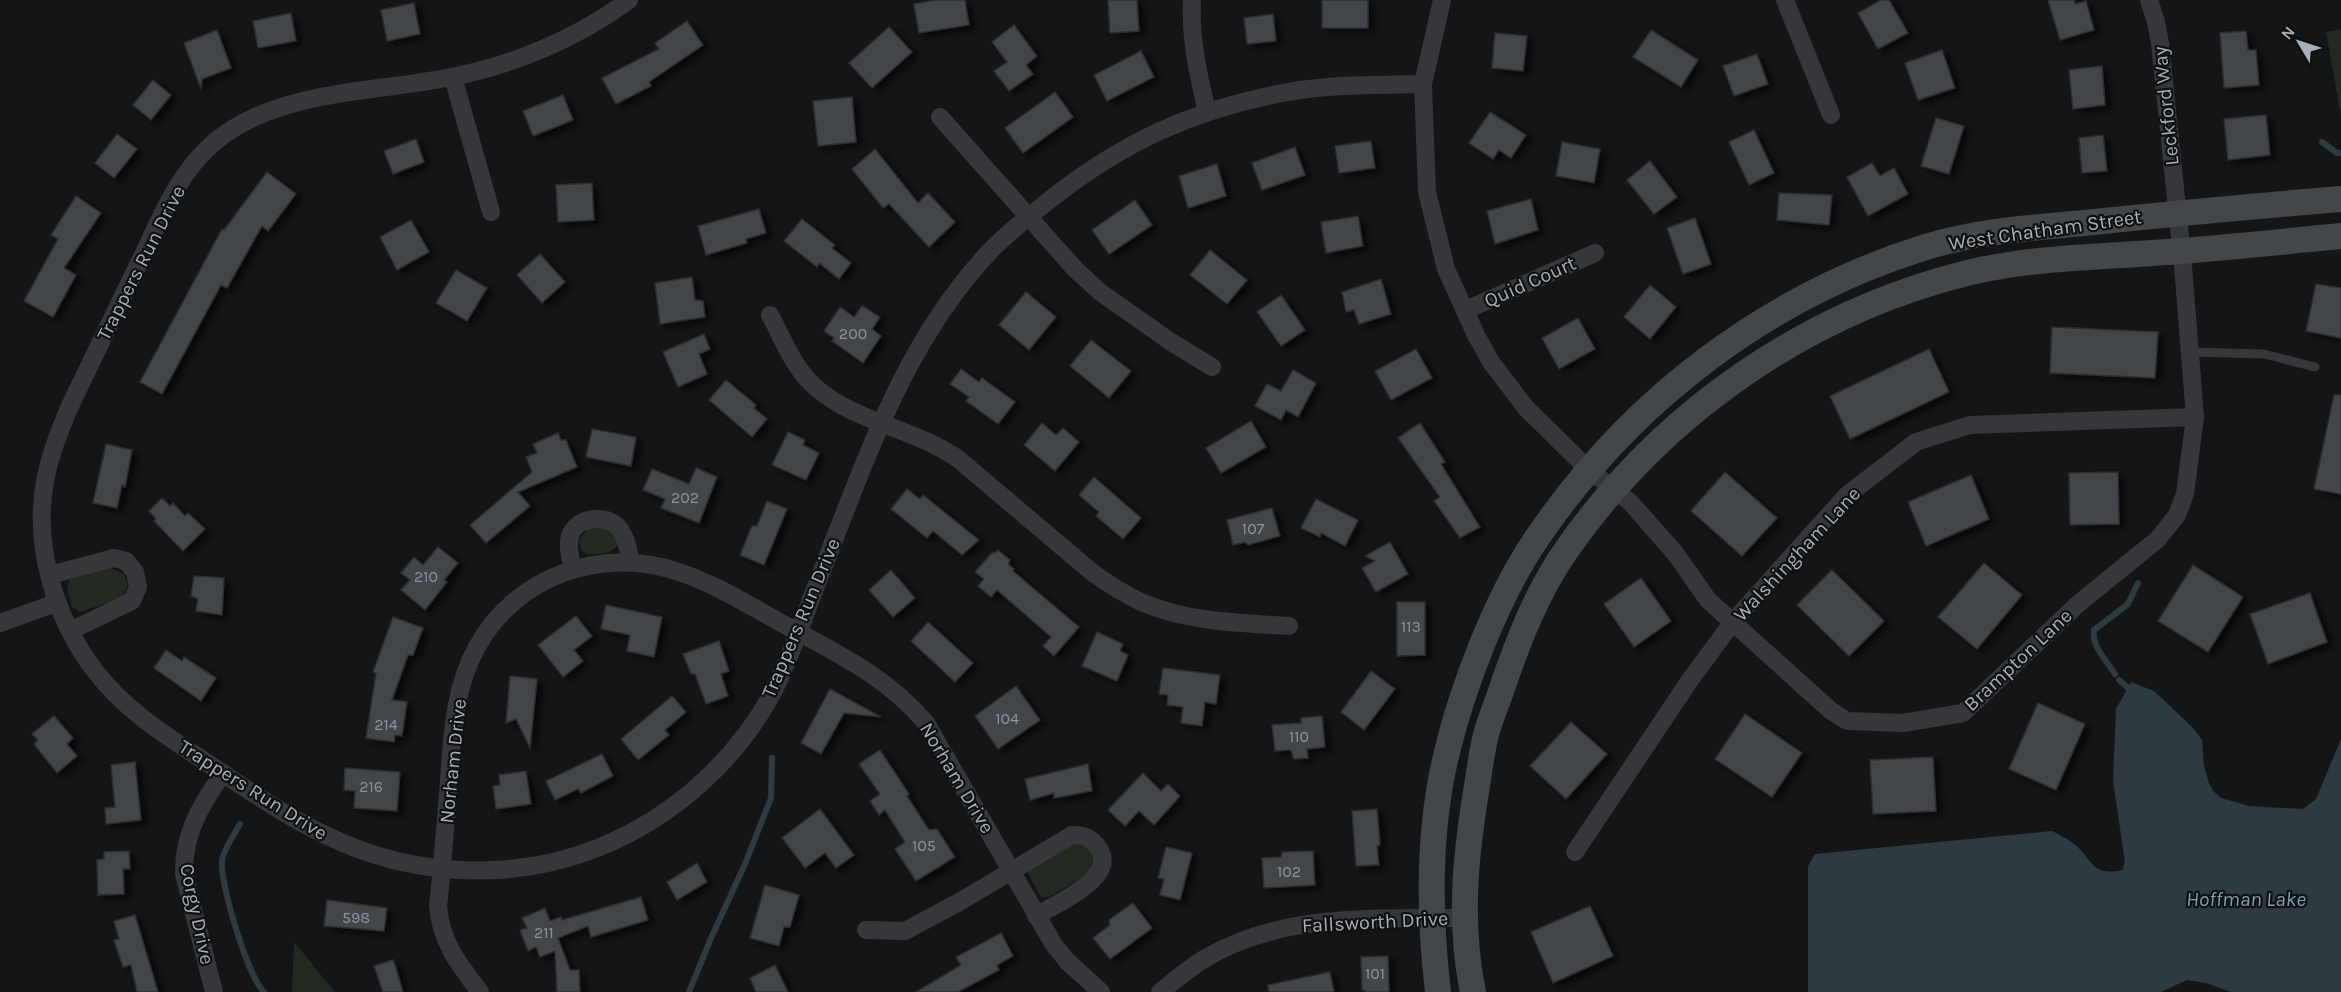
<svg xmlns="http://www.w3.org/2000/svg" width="2341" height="992" font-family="Karla,sans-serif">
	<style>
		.green { fill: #212921 }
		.water { fill: #2e3a3f }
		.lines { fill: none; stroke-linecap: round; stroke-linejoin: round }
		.stream { stroke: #2e3a3f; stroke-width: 6 }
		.building { fill: #434549; stroke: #2e2f32; stroke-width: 1.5; filter: url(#shadow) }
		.lane { stroke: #35373b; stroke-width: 9 }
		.street { stroke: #35373b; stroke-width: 18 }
		.secondary { stroke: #43474b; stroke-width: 26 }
		.labels { text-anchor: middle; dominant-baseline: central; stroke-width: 4.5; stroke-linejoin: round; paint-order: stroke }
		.number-label { font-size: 16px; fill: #8d949c }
		.street-label { font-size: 20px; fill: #a6aeb7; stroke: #0f1011 }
		.water-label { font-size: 21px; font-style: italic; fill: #7da1b2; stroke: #0f1011 }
	</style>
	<defs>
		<filter id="shadow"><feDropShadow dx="6" dy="4" stdDeviation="3" flood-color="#0009"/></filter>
	</defs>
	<rect width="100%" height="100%" fill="#141516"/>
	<g class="green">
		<polygon points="2341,29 2341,117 2326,32"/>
		<path d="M606,527L619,539C617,554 600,555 586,554L581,549L579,541L588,528Z"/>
		<polygon points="111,568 124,574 128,585 122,598 80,612 72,607 67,589 70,579"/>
		<polygon points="1072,843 1085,844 1095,857 1089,874 1049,897 1041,897 1027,872"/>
		<polygon points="294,942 335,992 292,992"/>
	</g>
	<path class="water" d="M2131,682L2154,691L2192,727L2202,740L2204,766L2209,783L2213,791L2221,798L2249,806L2303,809L2316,799L2341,739V992H2231L2206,983L2187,980L2161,992H1808V866L1815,854L2052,831C2059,835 2067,838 2073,843C2093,858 2090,877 2122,870L2125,862L2113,781L2116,709Z"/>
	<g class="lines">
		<g class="stream">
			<polyline points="2322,142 2337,153 2341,153"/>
			<path d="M2115,674C2107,661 2091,646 2094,630L2128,604L2138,583"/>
			<polyline points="2119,680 2128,688"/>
			<path d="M240,824C235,833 222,852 222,861C220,884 248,977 264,992"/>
			<polyline points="689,992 711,938 745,864 771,798 772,758"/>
		</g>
	</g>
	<g class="building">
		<polygon points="936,0 965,0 969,25 919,33 914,4"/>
		<polygon points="1108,0 1137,0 1139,31 1110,33"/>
		<rect x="1322" y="0" width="46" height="28"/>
		<polygon points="1881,0 1889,0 1908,33 1878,49 1858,13"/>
		<polygon points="2048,0 2074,0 2075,4 2086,1 2094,30 2060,40"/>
		<polygon points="414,3 420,34 387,41 381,10"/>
		<polygon points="291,13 296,41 258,48 253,21"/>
		<polygon points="1273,14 1276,41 1247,44 1244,18"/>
		<polygon points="687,21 703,45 649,82 651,86 616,104 602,78 659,49 655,43"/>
		<polygon points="1014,25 1037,56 1026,65 1033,74 1009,91 994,71 1007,62 992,42"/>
		<polygon points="889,27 912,52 872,88 849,63"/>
		<polygon points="217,30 231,68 202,79 201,89 184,43"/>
		<polygon points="1651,30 1698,60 1681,87 1633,57"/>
		<polygon points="2246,31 2248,50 2256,50 2259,85 2224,88 2220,33"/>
		<polygon points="1495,33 1527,36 1523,71 1492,68"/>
		<polygon points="1942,50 1955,88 1918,100 1905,63"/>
		<polygon points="1141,51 1154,77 1107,101 1094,75"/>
		<polygon points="1757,54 1768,84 1734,96 1723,66"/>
		<polygon points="2102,66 2105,105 2073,109 2069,70"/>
		<polygon points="153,80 171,95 151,120 133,105"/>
		<polygon points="1055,92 1073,117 1023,153 1005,128"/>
		<polygon points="563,95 573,120 533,136 523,111"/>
		<polygon points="852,97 856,142 818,146 813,101"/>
		<polygon points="1490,112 1526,135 1511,158 1499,150 1493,159 1469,143"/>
		<polygon points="2266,115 2270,155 2228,160 2224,119"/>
		<polygon points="1936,118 1964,126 1949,174 1921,166"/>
		<polygon points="1754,130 1774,173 1749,185 1729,142"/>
		<polygon points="117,134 137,149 114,178 95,163"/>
		<polygon points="2103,135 2107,171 2082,173 2079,138"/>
		<polygon points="416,139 424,162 393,174 384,151"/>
		<polygon points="1371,141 1375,168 1339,173 1335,146"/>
		<polygon points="1562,142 1600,149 1594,183 1556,176"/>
		<polygon points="1295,147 1305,175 1262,190 1252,163"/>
		<polygon points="875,149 918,203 928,193 955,222 929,247 889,204 883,208 852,169"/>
		<polygon points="1650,161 1677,197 1654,214 1627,180"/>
		<polygon points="1872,163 1880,176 1894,168 1908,194 1868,216 1847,177"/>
		<polygon points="1217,164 1226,196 1188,208 1179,176"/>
		<polygon points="267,172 296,194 268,231 262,226 227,288 221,285 162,394 140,382 222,229 224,230"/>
		<polygon points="592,183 594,220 558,222 556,185"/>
		<polygon points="1779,193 1832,195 1829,225 1777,220"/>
		<polygon points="76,196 101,213 64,268 76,275 53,317 24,301 58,239 51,235"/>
		<polygon points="1531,199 1538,230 1495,244 1487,211"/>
		<polygon points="1135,200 1152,225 1109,254 1092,230"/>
		<polygon points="759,209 766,233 746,239 747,243 706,255 698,226"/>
		<polygon points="1358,216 1363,246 1326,253 1321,222"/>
		<polygon points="1695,218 1711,264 1683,274 1667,228"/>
		<polygon points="802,219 835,245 832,248 851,263 839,279 819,263 817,267 784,241"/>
		<polygon points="411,220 429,252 397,270 380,237"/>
		<polygon points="1210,250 1247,280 1227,304 1190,275"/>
		<polygon points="540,254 565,282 542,303 517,275"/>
		<polygon points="456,270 487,288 467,321 436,303"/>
		<polygon points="692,277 695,300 703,301 705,317 660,324 655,283"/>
		<polygon points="1381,279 1391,314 1359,324 1354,310 1346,312 1342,292"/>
		<polygon points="2316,284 2341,288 2341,338 2306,331"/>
		<polygon points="1650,285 1676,307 1650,339 1624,317"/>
		<polygon points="1026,292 1056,317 1029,350 999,325"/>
		<polygon points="1281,295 1305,330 1281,346 1257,312"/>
		<polygon points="862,306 880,317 872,329 881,336 863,363 832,341 834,338 824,331 840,307 854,317"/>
		<polygon points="1578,318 1595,349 1559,369 1542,338"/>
		<polygon points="2052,327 2158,332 2155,378 2050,373"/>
		<polygon points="704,334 710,349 699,354 707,374 678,387 663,352"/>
		<polygon points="1091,340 1131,371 1109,398 1070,366"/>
		<polygon points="1416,349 1432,378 1391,400 1375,371"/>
		<polygon points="1929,349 1949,392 1850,439 1830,396"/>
		<polygon points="961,369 979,382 982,378 1015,402 998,424 966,401 969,397 950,384"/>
		<polygon points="1293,370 1316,383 1298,417 1286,410 1281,420 1255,406 1267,384 1281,391"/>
		<polygon points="726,380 756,405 754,408 767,419 752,437 709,400"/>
		<polygon points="2334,395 2341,395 2341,494 2314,489"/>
		<polygon points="1251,421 1266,447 1221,473 1206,448"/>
		<polygon points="1042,423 1056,435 1063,428 1079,442 1055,471 1024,445"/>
		<polygon points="1420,423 1445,462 1441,464 1480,527 1460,538 1434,501 1440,497 1398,438"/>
		<polygon points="592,429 636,437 631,466 586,457"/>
		<polygon points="788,432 805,440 803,445 819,453 806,480 772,465"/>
		<polygon points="558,433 561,440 566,440 577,467 518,492 530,506 486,543 470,525 532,472 526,457 537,453 533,444"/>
		<polygon points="106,444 132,450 125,487 122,485 117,508 93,503"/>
		<polygon points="696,468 717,477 699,523 661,508 665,499 643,490 652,469 689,484"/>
		<polygon points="1725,472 1777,518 1742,556 1691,511"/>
		<polygon points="2118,472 2119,524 2070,525 2069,473"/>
		<polygon points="1971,475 1989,519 1926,546 1908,502"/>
		<polygon points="1094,477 1141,518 1123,539 1096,516 1099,512 1079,495"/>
		<polygon points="907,489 920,499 923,495 979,540 962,555 933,531 927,538 891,509"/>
		<polygon points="162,498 170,506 173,503 185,516 188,513 205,529 183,551 154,521 156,519 149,511"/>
		<polygon points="1316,499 1358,520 1345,546 1321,533 1320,537 1301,528"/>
		<polygon points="767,501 787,509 764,565 740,555 752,526 757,526"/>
		<polygon points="1272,508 1280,536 1248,545 1245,542 1233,545 1227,520"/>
		<polygon points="1390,542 1408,574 1376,592 1362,568 1375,561 1365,556"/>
		<polygon points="438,547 458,563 444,580 447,582 425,610 401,590 410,580 401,573 414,557 423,565"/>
		<polygon points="998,550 1010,560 1008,564 1014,569 1013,571 1079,627 1054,656 1043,646 1051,637 997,590 991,597 978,586 984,579 975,572 993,552 995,553"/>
		<polygon points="1984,563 2022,595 1977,649 1938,617"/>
		<polygon points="2193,565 2243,597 2208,652 2158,621"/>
		<polygon points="891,570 915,598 893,617 869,590"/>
		<polygon points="1832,570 1884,621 1849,656 1797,605"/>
		<polygon points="194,576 224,578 222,615 196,611 198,599 191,596"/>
		<polygon points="1641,578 1671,621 1634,647 1604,604"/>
		<polygon points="2310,593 2327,642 2268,664 2250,614"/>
		<polygon points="1397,602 1425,602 1425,655 1397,656"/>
		<polygon points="606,605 662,617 654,657 627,651 630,635 601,629"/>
		<polygon points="576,616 592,636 574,650 583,661 563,677 538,645"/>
		<polygon points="393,617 423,628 413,655 408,655 392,700 407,702 402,736 395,735 394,742 366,738 376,673 373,672"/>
		<polygon points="928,622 973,663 955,682 911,641"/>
		<polygon points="1097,632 1123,644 1120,651 1128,655 1117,681 1082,666"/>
		<polygon points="719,641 729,671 721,674 728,696 706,704 695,674 691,674 683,654"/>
		<polygon points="166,650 182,661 184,657 216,678 201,701 154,668"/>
		<polygon points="1163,668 1220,675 1216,704 1205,702 1202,726 1181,723 1183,707 1167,705 1168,695 1159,694"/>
		<polygon points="1371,671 1395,689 1364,730 1341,712"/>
		<polygon points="510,676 537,679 530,748 516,719 506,723"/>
		<polygon points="1016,686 1040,720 998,749 975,716"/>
		<polygon points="830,689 881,717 844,713 821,754 801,743"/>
		<polygon points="672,696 686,712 665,730 669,735 638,760 621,739"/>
		<polygon points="2038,703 2085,724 2056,790 2009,769"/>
		<polygon points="1745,714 1802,753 1772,797 1715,759"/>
		<polygon points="54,716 73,738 67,744 77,756 57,773 34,744 38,740 32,734"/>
		<polygon points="1322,716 1325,747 1307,749 1308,758 1294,759 1291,750 1275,751 1272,725 1301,723 1301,718"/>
		<polygon points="1571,722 1607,754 1566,799 1530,766"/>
		<polygon points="880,750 909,794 907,796 929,830 937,829 955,857 916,881 895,849 905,842 885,810 879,815 870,801 880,794 859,764"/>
		<polygon points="602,754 613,776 581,793 578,789 555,800 546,781"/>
		<polygon points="1933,757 1936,811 1873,814 1870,760"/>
		<polygon points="135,762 141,820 106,824 105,808 115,807 111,765"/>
		<polygon points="1088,764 1092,791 1054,798 1054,793 1030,800 1025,779"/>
		<polygon points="345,768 400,772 397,811 354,808 355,791 344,790"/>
		<polygon points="526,771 531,804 496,809 493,786 500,785 499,775"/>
		<polygon points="1143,773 1161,791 1168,784 1180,796 1154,825 1139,811 1125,826 1108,810"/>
		<polygon points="820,809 854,855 836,868 825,853 805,868 782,838"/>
		<polygon points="1377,809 1380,845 1377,846 1379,865 1356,866 1352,811"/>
		<polygon points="1166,847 1192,853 1180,900 1160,895 1164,879 1158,878"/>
		<polygon points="129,851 130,869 123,869 124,894 98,895 97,860 104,859 104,852"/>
		<polygon points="1313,851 1315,885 1264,888 1262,858 1281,857 1282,852"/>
		<polygon points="697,863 707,882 677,900 667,882"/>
		<polygon points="765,885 799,895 790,927 784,927 779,946 750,938"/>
		<polygon points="641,897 648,920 591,937 588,926 558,938 570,970 579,970 580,992 557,992 555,951 540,957 536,947 528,951 520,930 527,928 522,918 545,908 550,921 561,917 562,920"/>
		<polygon points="327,900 387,908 384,931 324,926"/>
		<polygon points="1133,903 1152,928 1110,959 1093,938 1110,925 1109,920"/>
		<polygon points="1590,906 1613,956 1553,983 1531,932"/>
		<polygon points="135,915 158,992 137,992 131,965 123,967 114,940 119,939 114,921"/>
		<polygon points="1001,933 1013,956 997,965 999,970 958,992 916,992 961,965 956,957"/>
		<polygon points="1388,956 1389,992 1365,992 1365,990 1362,990 1361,957"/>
		<polygon points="393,960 396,968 403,992 383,992 374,966"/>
		<polygon points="775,965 788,992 756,992 750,978"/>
		<polygon points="1330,972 1334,992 1269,992 1268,985"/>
	</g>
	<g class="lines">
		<polyline class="lane" points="2189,352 2264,354 2315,367"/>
		<g class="street">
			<path d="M629,0C578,38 514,65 451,77C370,94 261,89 201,155C173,185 158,224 140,261C116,310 93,359 69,408C60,430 51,452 46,476C32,543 54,617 95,671C125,710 165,735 206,762C267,803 325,844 397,861C465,877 536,873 600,847C676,816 742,756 778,682C794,648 806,611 820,576C866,460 904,341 992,249C1009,232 1028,217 1047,202C1122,142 1194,109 1288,92C1332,84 1378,85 1423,84"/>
			<path d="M1192,0C1190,38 1198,74 1207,111"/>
			<polyline points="1442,0 1423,84 1427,192 1446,269 1476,335 1491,362 1526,408 1588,469 1630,502 1675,553 1708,600 1830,710 1847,721 1903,723 1963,713 2078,604 2158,539 2177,515 2185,494 2195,417 2183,266 2160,43 2156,22 2149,0"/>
			<polyline points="1785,0 1831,115"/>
			<polyline points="453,77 491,212"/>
			<polyline points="940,117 1075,269 1100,292 1171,342 1212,367"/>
			<polyline points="1466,310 1595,253"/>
			<path d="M770,315C782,337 792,364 810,382C848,421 912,427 957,458L1093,573C1110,585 1127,596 1146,604C1189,622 1242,623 1289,626"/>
			<path d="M573,570C571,561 568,551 569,542C570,519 602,512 617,526C626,535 628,550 631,562"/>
			<polyline points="50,575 114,558 126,561 135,572 138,587 132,601 70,631"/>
			<polyline points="0,623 56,603"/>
			<polyline points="1575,852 1690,680 1732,623 1846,496 1916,442 1970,425 2195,417"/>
			<path d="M866,930L905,931L961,901L1072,835C1085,835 1092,838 1099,849C1118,878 1055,904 1036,916"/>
			<path d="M214,992L184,874C183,834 201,805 223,773"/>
			<path d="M480,992C459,965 441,942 438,906C442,869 445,831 448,793C452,745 452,691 477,647C515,577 600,546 676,571C714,583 750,606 785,625C838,654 886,676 926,723L1054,945L1068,962L1101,992"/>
			<path d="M1160,992C1174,981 1188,969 1204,959C1283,912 1376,919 1464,918"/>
		</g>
		<g class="secondary">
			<path d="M1438,992C1429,915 1428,832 1446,756C1462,688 1497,596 1537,538C1630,401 1767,296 1926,247C1977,231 2031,228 2084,223C2170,214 2255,206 2341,199"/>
			<path d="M1473,992C1459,925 1465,859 1476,792C1479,774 1481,756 1485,739C1488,724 1495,709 1500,694C1517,644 1536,593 1567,549C1662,413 1806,313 1967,273C2038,256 2109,257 2181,251C2234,247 2288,241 2341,236"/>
		</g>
	</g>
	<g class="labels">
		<g class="number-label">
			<text x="853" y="333">200</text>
			<text x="685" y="497">202</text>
			<text x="1253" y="528">107</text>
			<text x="426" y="576">210</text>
			<text x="1411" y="626">113</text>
			<text x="1007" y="718">104</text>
			<text x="386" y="724">214</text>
			<text x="1299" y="736">110</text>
			<text x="371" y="786">216</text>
			<text x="924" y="845">105</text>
			<text x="1289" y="871">102</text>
			<text x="356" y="917">598</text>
			<text x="544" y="932">211</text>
			<text x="1375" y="973">101</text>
		</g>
		<g class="street-label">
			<text transform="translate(2166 106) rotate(-96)">Leckford Way</text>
			<text transform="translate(2045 230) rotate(-8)">West Chatham Street</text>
			<text transform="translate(141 263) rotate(-63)">Trappers Run Drive</text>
			<text transform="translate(1530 282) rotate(-24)">Quid Court</text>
			<text transform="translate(1797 554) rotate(-47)">Walshingham Lane</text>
			<text transform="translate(801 618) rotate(-67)">Trappers Run Drive</text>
			<text transform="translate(2018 660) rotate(-43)">Brampton Lane</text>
			<text transform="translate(453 761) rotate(-84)">Norham Drive</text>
			<text transform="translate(957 778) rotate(59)">Norham Drive</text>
			<text transform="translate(253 790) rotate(32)">Trappers Run Drive</text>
			<text transform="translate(197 914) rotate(78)">Corgy Drive</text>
			<text transform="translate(1375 922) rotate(-3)">Fallsworth Drive</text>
		</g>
		<g class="water-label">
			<text x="2246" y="899">Hoffman Lake</text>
		</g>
	</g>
	<g transform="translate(2299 42) rotate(309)" stroke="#0f1011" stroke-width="4.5" paint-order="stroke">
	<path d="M0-4.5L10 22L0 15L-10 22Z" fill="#a6aeb7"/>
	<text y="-9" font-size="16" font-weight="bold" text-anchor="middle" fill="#a6aeb7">N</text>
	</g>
</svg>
